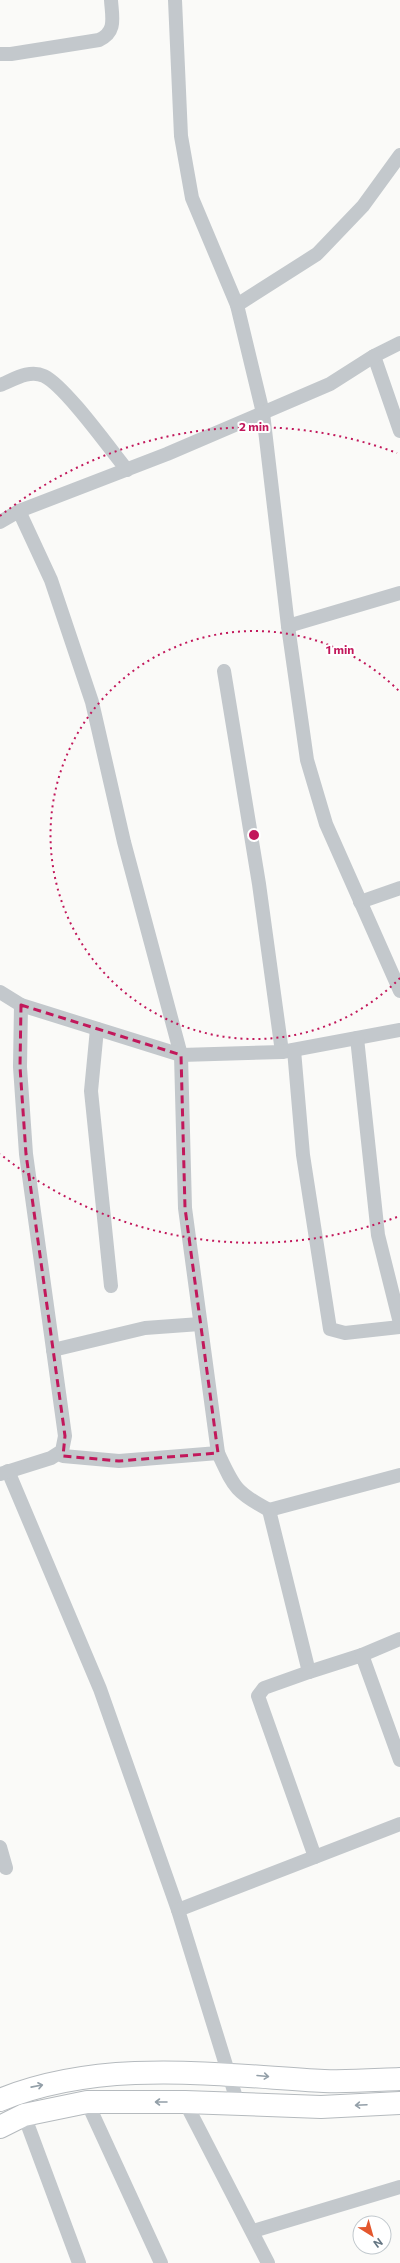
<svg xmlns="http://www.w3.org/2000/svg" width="400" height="2263" font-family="Commissioner,sans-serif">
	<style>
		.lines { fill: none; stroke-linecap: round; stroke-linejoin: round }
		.primary-casing { stroke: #b5babe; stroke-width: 24 }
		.street { stroke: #c3c8cc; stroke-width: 14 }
		.primary { stroke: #fff; stroke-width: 22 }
		.oneway { stroke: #939fa8 }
		.marked { fill: none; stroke: #c2185b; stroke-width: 3; stroke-dasharray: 8 5; stroke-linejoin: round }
		.ring { fill: none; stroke: #c2185b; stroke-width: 2; stroke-dasharray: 2 4 }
		.centre { fill: #c2185b; stroke: #fff; stroke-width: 2 }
		.ring-label { font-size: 12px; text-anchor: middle; font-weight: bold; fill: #c2185b; stroke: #fff; stroke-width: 4; stroke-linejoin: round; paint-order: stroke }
	</style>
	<rect width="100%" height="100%" fill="#fafaf8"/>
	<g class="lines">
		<defs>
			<g id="primary">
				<path d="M0,2100C103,2058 216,2075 324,2081C349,2082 375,2080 400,2079"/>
				<polyline points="0,2127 24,2115 87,2102 185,2102 321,2107 400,2103"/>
			</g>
		</defs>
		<use href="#primary" class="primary-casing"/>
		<g class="street">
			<polyline points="175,0 181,136 192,198 237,305 263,413 288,626 307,760 326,824 400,991"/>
			<path d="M0,54H11L99,40C117,32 112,17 111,0"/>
			<polyline points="237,305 317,254 363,206 400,155"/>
			<polyline points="374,356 400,431"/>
			<path d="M0,385C13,380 29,369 44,376C65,386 110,449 127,470"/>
			<path d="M19,511L51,580L92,702L124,842L181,1055L185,1208L218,1453C234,1487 235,1492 269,1510"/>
			<polyline points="0,522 19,511 167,454 330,384 374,356 400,343"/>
			<polyline points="288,626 400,593"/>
			<polyline points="224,671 259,884 282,1052"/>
			<polyline points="360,902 400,888"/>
			<polyline points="0,992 21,1005 181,1055 282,1052 400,1030"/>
			<polyline points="97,1029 91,1091 111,1286"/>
			<polyline points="357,1038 378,1235 400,1323"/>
			<polyline points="294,1050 303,1155 330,1329 345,1333 400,1327"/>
			<polyline points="53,1350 145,1328 200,1324"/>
			<polyline points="62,1451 63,1456 119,1461 218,1453"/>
			<polyline points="8,1471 100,1689 178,1910 238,2104"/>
			<polyline points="0,1474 51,1458 62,1451 65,1436 26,1154 20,1067 21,1005"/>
			<polyline points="400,1475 269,1510 309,1672 362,1655 400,1760"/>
			<polyline points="362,1655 400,1639"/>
			<polyline points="309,1672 264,1688 258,1696 315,1857"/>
			<polyline points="0,1847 6,1868"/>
			<polyline points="178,1910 400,1824"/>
			<polyline points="87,2102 161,2263"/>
			<polyline points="185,2102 268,2263"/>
			<polyline points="24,2115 79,2263"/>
			<polyline points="253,2231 400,2187"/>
		</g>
		<use href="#primary" class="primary"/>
	</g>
	<defs><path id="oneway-shaft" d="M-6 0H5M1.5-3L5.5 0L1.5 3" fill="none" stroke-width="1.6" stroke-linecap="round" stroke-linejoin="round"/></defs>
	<g class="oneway">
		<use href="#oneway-shaft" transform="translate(263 2076) rotate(5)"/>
		<use href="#oneway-shaft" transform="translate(37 2086) rotate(-11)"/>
		<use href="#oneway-shaft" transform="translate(161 2102) rotate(-180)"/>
		<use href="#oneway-shaft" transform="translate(361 2105) rotate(177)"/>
	</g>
	<path class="marked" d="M21,1005L181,1055L185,1208L218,1453L119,1461L63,1456L65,1436L26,1154L20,1067Z"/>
	<g class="ring">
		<path d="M400 978A204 204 0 1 1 400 692"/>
		<path d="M397 1217A408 408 0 0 1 0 1154M0 516A408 408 0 0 1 397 453"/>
	</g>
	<circle cx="254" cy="835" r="6" class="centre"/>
	<g class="ring-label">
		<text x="254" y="431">2 min</text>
		<text x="340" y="654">1 min</text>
	</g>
	<g transform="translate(372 2235) rotate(143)"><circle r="19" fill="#ffffff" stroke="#c1c8cd"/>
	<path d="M0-3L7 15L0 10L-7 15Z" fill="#e4572e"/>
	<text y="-6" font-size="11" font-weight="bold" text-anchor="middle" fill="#657683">N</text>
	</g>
</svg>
